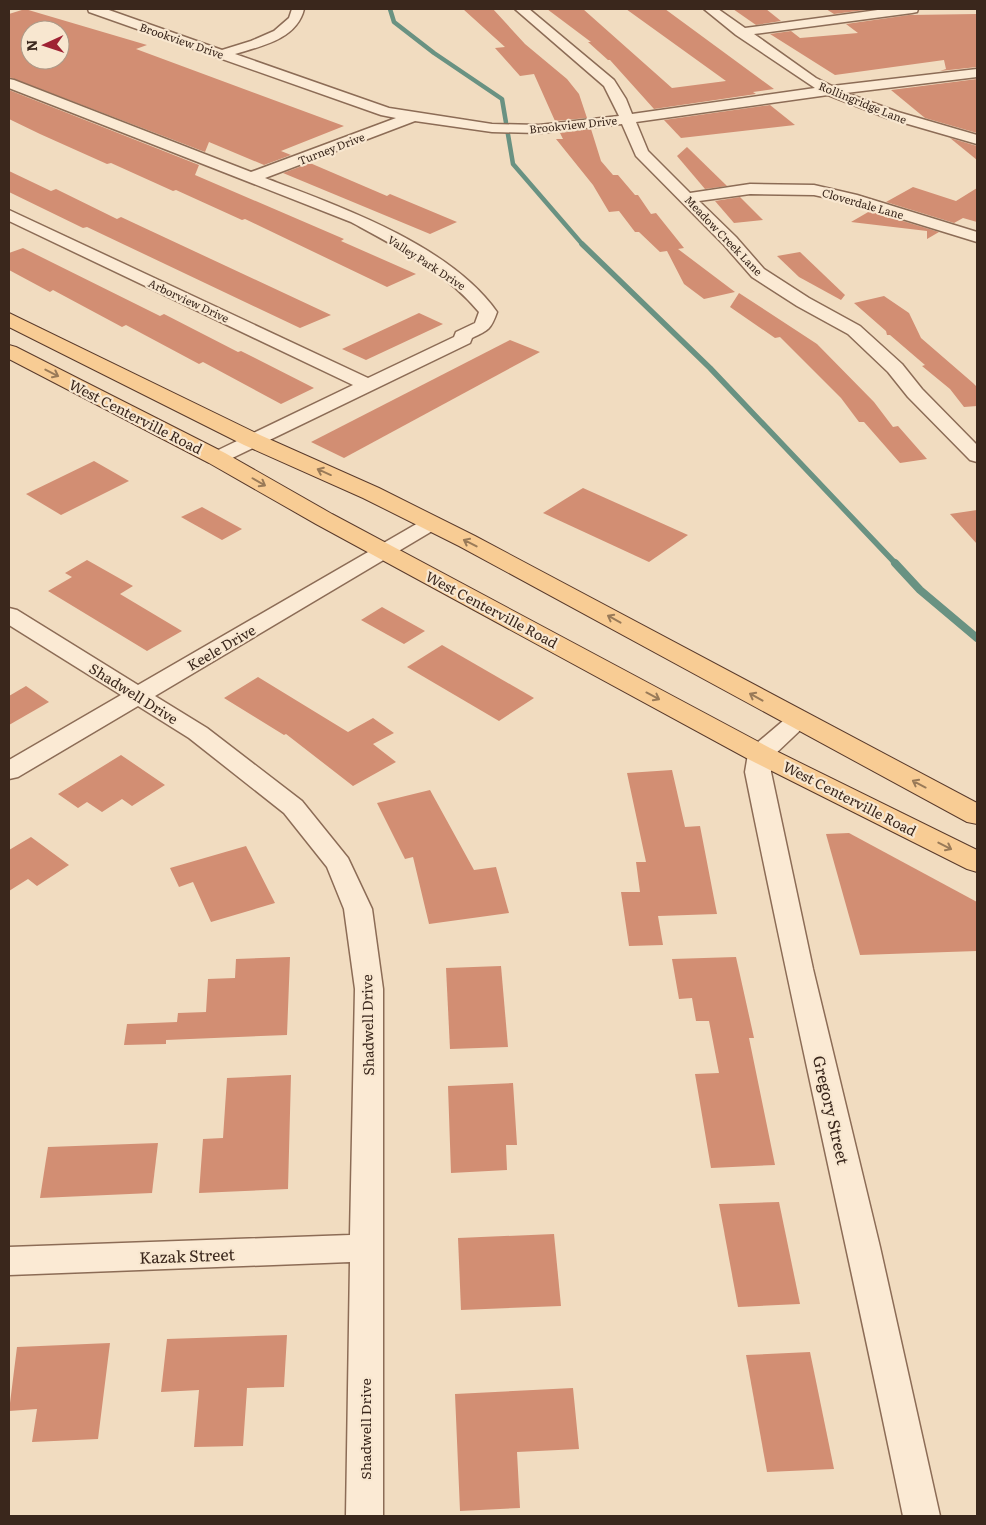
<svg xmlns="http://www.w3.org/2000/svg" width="986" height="1525" font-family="Literata,serif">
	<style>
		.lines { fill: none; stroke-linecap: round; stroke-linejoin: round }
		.stream-far2 { stroke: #699282; stroke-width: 4.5 }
		.stream-far1 { stroke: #699282; stroke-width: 5.5 }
		.stream { stroke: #699282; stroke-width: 8 }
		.building { fill: #d28e73; fill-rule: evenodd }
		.minor-casing { stroke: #8c6c56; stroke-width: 3 }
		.major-casing { stroke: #593a2b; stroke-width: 2 }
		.minor { fill: #fbead4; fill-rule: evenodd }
		.major { fill: #f8cc94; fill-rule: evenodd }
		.oneway { stroke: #997a58 }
		.labels { text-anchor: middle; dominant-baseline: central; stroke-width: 4.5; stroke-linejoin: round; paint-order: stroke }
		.far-street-label { font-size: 11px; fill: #3a271c; stroke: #f8e7d0 }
		.street-label { font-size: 14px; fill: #3a271c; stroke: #f8e7d0 }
		.near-street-label { font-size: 16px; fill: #3a271c; stroke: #f8e7d0 }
	</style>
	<rect width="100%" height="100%" fill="#f1dcc0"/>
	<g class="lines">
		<polyline class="stream-far2" points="390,9 394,22 434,53 502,99 513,164 583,245"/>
		<polyline class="stream-far1" points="582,244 710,368 896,564"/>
		<polyline class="stream" points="895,563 920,590 977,638"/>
	</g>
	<g class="building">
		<path d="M25,9L147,45L136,49L344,126L281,151L291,155L264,165L209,142L205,152L9,77V14ZM30,30H60V60H30Z"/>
		<polygon points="463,9 493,9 525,44 567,79 579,94 587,118 555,121 534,74 520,76 495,48 505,47"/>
		<polygon points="547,9 583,9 672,88 726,81 626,9 665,9 774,89 753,92 756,94 654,109 610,60 608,60 588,42 591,42"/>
		<polygon points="733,9 766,9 781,21 756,25"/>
		<polygon points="826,9 873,9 834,14"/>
		<polygon points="977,14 977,67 940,71 946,69 944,60 835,75 770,34 791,31 800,38 858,33 846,24 909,15"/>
		<polygon points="977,79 977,133 925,118 891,90"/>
		<polygon points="9,90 199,165 195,175 344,239 341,241 416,274 387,287 245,219 242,220 176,190 173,191 111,163 107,164 40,134 9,119"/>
		<polygon points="770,105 795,125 681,138 664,120"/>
		<polygon points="591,129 601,161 613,175 618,175 635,195 638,195 651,214 656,213 684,248 678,249 735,292 704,299 684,284 667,251 660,252 639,232 635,232 619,211 609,212 593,185 556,139 563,139 560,133"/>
		<polygon points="950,138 977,146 977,160"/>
		<polygon points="687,147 727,186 705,189 677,156"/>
		<polygon points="310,163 387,196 390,194 457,222 430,234 283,173"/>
		<polygon points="9,171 51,191 56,189 117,219 121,217 331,315 300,328 87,227 83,228 9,192"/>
		<polygon points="913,187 956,201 977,188 977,222 963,218 954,223 886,202"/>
		<polygon points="740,197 763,220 734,223 715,201"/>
		<polygon points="870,211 939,232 927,239 927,231 851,222"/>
		<polygon points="23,248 160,316 164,314 238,352 241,351 314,388 281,404 203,362 199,364 126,325 122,327 53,290 50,292 9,270 9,253"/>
		<polygon points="800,252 845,295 841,300 799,277 777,256"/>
		<polygon points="739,293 817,344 874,402 893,427 898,426 927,459 900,463 864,422 859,422 841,398 780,337 775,338 730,307"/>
		<polygon points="884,296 909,313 921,338 973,383 977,387 977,406 964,407 950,389 922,366 925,365 890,335 887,335 886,331 854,303"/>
		<polygon points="419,313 443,324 366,360 342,349"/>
		<polygon points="510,340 540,352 344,458 311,442"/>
		<polygon points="94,461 129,481 61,515 26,494"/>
		<polygon points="583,488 688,535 649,562 543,513"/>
		<polygon points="202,507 242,529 222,540 181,517"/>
		<polygon points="977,510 977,544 950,514"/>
		<polygon points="87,560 133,586 120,594 182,631 147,651 48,591 72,577 65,573"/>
		<polygon points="382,607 425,631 404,644 361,620"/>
		<polygon points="442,645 534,698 499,721 407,667"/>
		<polygon points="258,677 348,732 373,718 394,733 373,744 396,762 353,786 286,734 284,735 224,698"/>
		<polygon points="26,686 49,702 9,725 9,696"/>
		<polygon points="121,755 165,785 132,806 122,799 102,812 87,802 78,808 58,794"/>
		<polygon points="672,770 685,827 700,826 717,914 658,916 663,945 629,946 621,892 640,892 636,862 646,862 627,773"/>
		<polygon points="430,790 474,870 496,867 509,913 429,924 413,857 405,859 377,803"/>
		<polygon points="849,833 977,902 977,951 860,955 826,834"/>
		<polygon points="31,837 69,865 37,886 28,879 9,891 9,850"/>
		<polygon points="246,846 275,903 211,922 193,882 179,887 170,868"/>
		<polygon points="290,957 287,1035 166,1040 166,1044 124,1045 127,1024 177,1022 178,1013 206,1012 208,979 235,978 236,959"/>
		<polygon points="736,957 754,1038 749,1038 775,1165 711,1168 695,1074 719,1073 709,1021 696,1021 692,998 679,999 672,959"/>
		<polygon points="501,966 508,1047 450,1049 446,968"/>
		<polygon points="291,1075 288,1189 199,1193 203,1139 223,1138 227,1078"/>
		<polygon points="513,1083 517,1145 506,1145 507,1170 451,1173 448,1086"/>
		<polygon points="158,1143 152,1193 40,1198 48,1147"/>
		<polygon points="779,1202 800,1304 738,1307 719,1204"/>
		<polygon points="554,1234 561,1306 461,1310 458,1238"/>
		<polygon points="287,1335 284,1387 247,1388 243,1446 194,1447 199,1390 161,1392 167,1339"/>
		<polygon points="110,1343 98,1439 32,1442 37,1409 9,1411 17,1347"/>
		<polygon points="810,1352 834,1469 767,1472 746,1355"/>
		<polygon points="573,1388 579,1449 517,1452 520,1508 460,1511 455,1394"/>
	</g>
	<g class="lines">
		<defs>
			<g id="minor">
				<path d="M88,9H106L222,50L251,41L274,31L289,18L292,9H304C297,39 262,46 235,54L389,108L492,124L539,125L619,116L604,86L515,9H529L614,80L626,99L632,114L815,88L736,35L704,9H718L745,28L885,9H918L917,12L912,13L754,34L816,78L832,86L977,69V77L846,93L898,112L977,135V144L887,118L828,95L636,122L648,151L690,193L750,184L814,185L857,195L977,232V242L847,202L814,195L750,194L699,201L736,237L764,269L809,298L860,326L902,364L922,389L977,445V462L970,460L908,397L888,372L848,334L797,306L752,277L724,245L636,156L622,124L539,133L492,132L415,121L265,178C339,206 450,245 497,312C491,329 489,330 472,338L470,343L224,462L217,464L210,462L207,458L210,454L353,385L9,221V210L368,378L454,337L456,332L475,323L479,312C446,272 397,247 351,222L9,88V79L14,80L251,172L396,118L381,115L89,12Z"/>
				<polygon points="432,517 439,519 443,523 439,527 155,696 207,728 302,801 348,858 372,909 383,989 383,1516 346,1516 350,1262 9,1275 9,1247 350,1235 355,989 344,909 327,867 284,813 189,738 138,706 18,777 9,779 9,760 121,695 9,625 9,608 17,610 138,685 425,519"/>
				<path d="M799,712L808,715L811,720L772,757L771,772L813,969L880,1247L940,1516H903C852,1268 795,1021 745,772L748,754L751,748L790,715Z"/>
			</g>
			<g id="major">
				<polygon points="9,313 260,435 379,488 475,536 977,803 977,824 967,822 459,546 363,498 244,445 9,327"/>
				<polygon points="9,345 16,347 225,453 332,514 770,748 977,850 977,872 967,869 750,760 316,524 209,463 9,359"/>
			</g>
		</defs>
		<use href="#minor" class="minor-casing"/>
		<use href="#major" class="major-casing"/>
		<use href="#minor" class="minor"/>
		<use href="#major" class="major"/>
	</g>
	<defs><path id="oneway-shaft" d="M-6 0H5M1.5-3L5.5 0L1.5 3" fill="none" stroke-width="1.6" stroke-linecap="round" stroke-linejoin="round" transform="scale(1.25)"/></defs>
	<g class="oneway">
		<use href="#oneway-shaft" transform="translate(52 373) rotate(27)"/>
		<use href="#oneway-shaft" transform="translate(324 472) rotate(-156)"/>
		<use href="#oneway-shaft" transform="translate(259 482) rotate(30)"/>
		<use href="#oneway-shaft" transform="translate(470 543) rotate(-153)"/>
		<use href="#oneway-shaft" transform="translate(614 619) rotate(-151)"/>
		<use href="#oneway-shaft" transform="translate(653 696) rotate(28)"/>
		<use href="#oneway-shaft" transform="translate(756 697) rotate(-151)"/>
		<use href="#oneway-shaft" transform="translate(919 784) rotate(-152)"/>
		<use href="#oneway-shaft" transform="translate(945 846) rotate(27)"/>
	</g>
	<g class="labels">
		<g class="far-street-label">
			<text transform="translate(182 40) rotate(19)">Brookview Drive</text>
			<text transform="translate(863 102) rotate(22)">Rollingridge Lane</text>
			<text transform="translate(573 124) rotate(-6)">Brookview Drive</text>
			<text transform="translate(331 148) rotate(-21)">Turney Drive</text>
			<text transform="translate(863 203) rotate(16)">Cloverdale Lane</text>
			<text transform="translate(724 235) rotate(46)">Meadow Creek Lane</text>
			<text transform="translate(427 262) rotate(33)">Valley Park Drive</text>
			<text transform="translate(189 300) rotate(25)">Arborview Drive</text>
		</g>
		<g class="street-label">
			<text transform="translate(136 416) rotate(27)">West Centerville Road</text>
			<text transform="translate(492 609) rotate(28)">West Centerville Road</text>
			<text transform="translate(221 647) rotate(-30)">Keele Drive</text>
			<text transform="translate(134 693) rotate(32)">Shadwell Drive</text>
			<text transform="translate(850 798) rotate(27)">West Centerville Road</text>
			<text transform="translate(367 1025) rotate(-91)">Shadwell Drive</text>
			<text transform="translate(365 1429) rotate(-90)">Shadwell Drive</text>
		</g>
		<g class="near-street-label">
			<text transform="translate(832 1110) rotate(77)">Gregory Street</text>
			<text transform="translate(187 1255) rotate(-2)">Kazak Street</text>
		</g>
	</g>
	<rect width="986" height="1525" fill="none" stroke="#3a271c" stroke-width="20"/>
	<g transform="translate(45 45) rotate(267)"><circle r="24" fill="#f8e7d0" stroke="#ac9a88"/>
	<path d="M0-4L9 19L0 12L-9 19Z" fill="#9f2233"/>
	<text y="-8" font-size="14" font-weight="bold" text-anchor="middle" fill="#3a271c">N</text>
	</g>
</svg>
